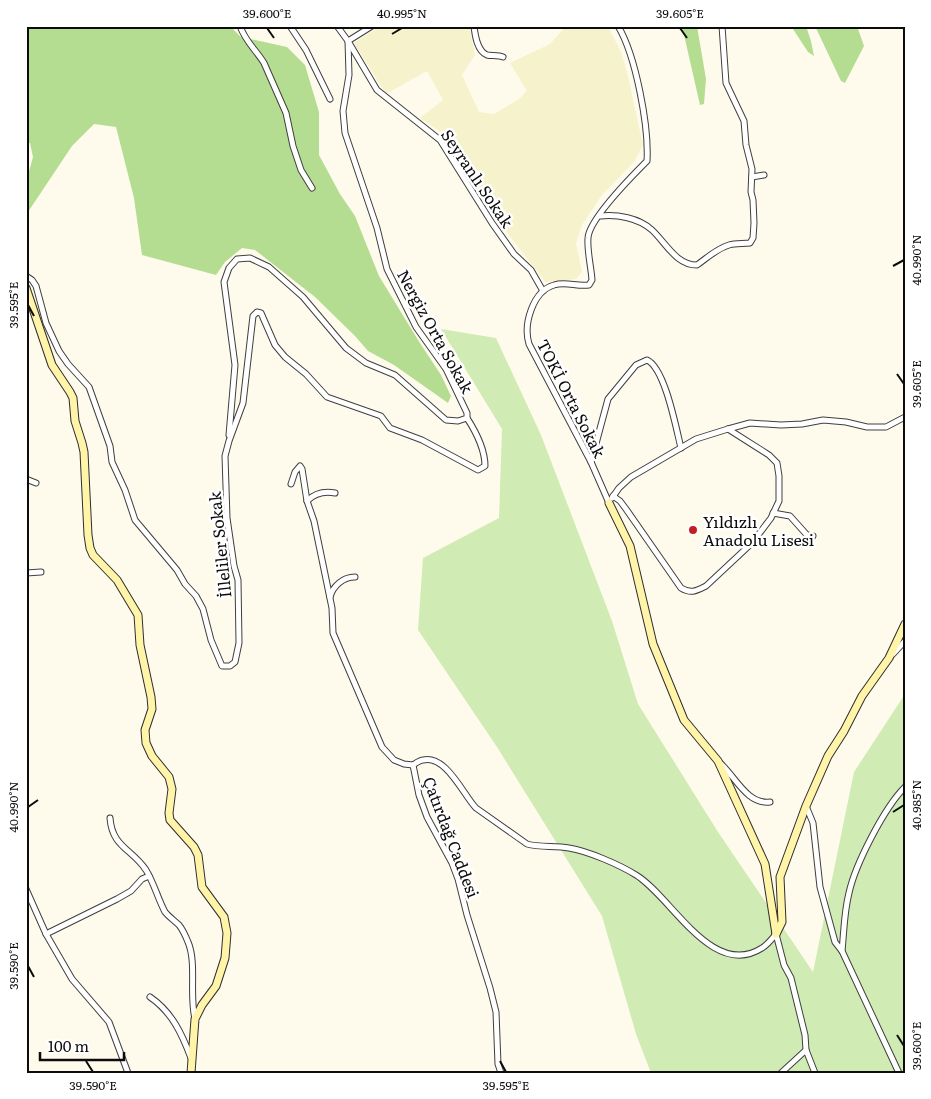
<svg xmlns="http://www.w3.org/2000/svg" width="931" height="1099" font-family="Literata,serif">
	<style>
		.farmland { fill: #f6f2cb }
		.green { fill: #d1ebb4 }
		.forest { fill: #b5dd92 }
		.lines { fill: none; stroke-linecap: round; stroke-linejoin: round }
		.street-casing { stroke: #3f3f3f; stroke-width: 7 }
		.secondary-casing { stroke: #2e2e2e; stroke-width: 9 }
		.street { stroke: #fff; stroke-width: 5 }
		.secondary { stroke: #fff4a7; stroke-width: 7 }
		.ticks { fill: none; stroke: #0c0c0c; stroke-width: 2 }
		.poi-dot { fill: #c31e28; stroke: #fff; stroke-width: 2 }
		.labels { text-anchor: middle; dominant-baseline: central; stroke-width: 5; stroke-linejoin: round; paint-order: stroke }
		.street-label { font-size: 16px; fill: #0c0c0c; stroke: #fff }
		.poi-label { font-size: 16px; fill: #0c0c0c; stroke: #fff; text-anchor: start }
		.neatline { fill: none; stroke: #0c0c0c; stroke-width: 2 }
		.ticks-label { font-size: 12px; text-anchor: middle; fill: #0c0c0c }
	</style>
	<rect width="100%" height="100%" fill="#fffbec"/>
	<polygon class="farmland" points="380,26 430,28 435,26 469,26 475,55 462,75 479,112 494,114 519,99 527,91 510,63 550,44 566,26 608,26 621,52 627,72 643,145 634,162 602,195 582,225 576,243 582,272 576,279 545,282 494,215 459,159 438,130 420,118 443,100 427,71 386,94 354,43"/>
	<polygon class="green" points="441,329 496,338 541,435 612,621 638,704 718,832 813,972 854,772 905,694 905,1073 651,1073 636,1034 602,916 497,747 418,630 423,558 499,518 502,429"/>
	<g class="forest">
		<polygon points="26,26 230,26 241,37 287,47 305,65 319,112 319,155 340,194 355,216 379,276 418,340 441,375 451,396 448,403 394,365 368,351 355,336 315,297 255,250 242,248 225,262 216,275 142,255 134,198 116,127 94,124 72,146 26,215 26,182 33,157 30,143 26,143"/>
		<polygon points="682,26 697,26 706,79 704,104 700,105"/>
		<polygon points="791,26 806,26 811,41 814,56 808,52"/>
		<polygon points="815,26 857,26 864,46 845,83 841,81"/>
	</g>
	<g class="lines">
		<defs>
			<g id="street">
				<path d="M240,26C245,41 256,50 264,63L286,113L293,146L301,170L312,188"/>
				<polyline points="290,26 306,50 330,99"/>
				<polyline points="337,26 348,41 377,90 440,140 492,223 514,254 531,270 543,291"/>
				<path d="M474,26C475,35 477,51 487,55C491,56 498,55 503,57"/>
				<polyline points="348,41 372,26"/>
				<polyline points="752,177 764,175"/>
				<path d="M600,216C617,214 639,218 652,230C666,243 676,265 697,265C707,258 716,249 729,245C736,243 743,244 750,243L753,238L754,223L753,200L751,192L752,169L746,145L744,121L726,83L722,26"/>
				<path d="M26,276L32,280L36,286L46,323L59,351L68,364L89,387L110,446L112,462L125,490L135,520L177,570L185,584L196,596L203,609L211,640L222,666H230L235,662L239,643L238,580L234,566L227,518L225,456L229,441L243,403L253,316L257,312L261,313L275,345L285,357L306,374L327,397L381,416L390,428L422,440L478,470L485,466C485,449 476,432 467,418"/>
				<polyline points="229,435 235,365 224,282 229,268 237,259 250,258 269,267 303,297 346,348 366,363 395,375 446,420 458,421 467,418 467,413 446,369 416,327 387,269 377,228 345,133 343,111 349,75 348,41"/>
				<path d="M591,462L608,399L636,365L647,360C665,368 676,428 681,448"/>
				<polyline points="26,479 36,483"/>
				<polyline points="291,484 295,472 300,466 302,469 307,501 314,521 332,608 333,633 382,747 394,760 404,764 413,765"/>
				<path d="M613,496L620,501L626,509L681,588C691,594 696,591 706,586L752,543L771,518L779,501V476L777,463L769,455L728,429"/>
				<polyline points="612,498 619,488 631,477 696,439 728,429 750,423 781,425 802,424 823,420 846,422 867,427 886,427 905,417"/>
				<path d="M307,501C315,493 324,491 335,493"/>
				<path d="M609,503L591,462L529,344C523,324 533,291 554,285C566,281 577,287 589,285L592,280C591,266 587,251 588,238C589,219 633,175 647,161C649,127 636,56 618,26"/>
				<polyline points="773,513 790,516 807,535 813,536"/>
				<polyline points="26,573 41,572"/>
				<path d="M330,597C333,586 343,577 355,577"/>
				<polyline points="893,654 905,641"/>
				<path d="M720,763C735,776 747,805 770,802"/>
				<path d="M413,765C416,763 420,760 423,760C446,754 464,796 476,808L527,844C541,848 555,845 569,848C588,851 620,865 636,875C671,896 712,980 762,948C767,945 772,939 776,934"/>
				<polyline points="413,765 419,795 427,817 452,863 458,879 467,915 490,988 496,1012 498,1064 501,1073"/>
				<polyline points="806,806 813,823 820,887 835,942 842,951 899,1073"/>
				<path d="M110,818C112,847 132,849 146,870C154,883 158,899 165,912C169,917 175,921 179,925C183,930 186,937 188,942C197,963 189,995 195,1019"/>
				<polyline points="26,889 46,934 72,979 109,1022 128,1073"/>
				<polyline points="46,934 117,899 131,891 142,879 149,876"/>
				<polyline points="776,934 784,965 791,978 805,1035 806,1050 815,1073"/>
				<path d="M842,951C844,932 844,912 849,893C855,865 884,808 905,787"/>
				<path d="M150,997C172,1012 182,1034 191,1058"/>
				<polyline points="781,1073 806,1050"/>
			</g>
			<g id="secondary">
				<polyline points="26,288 52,365 70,392 73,398 75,421 82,443 84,452 88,535 90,548 93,555 117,580 138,615 140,645 151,697 152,709 145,730 146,743 152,756 169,777 172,789 169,813 170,820 194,847 198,855 202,887 224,917 227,933 225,958 216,986 202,1005 195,1019 191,1073"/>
				<polyline points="609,503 630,546 653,644 684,720 718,761 765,864 776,934"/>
				<polyline points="776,934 782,922 780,877 806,806 828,756 844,731 862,696 889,658 905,624"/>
			</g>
		</defs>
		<use href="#street" class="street-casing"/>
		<use href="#secondary" class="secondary-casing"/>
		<use href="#street" class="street"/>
		<use href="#secondary" class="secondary"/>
	</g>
	<path class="ticks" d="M267,28L274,38M680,28L687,38M392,34L402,28M893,266L904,260M28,305L34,316M897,374L904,384M28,807L38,800M893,812L904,805M28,966L34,977M897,1035L904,1046M86,1061L93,1072M500,1061L506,1072"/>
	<circle class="poi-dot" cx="693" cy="530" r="5"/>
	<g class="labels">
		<g class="street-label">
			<text transform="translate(478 178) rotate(56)">Seyranlı Sokak</text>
			<text transform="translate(436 331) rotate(61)">Nergiz Orta Sokak</text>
			<text transform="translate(572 398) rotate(63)">TOKİ Orta Sokak</text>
			<text transform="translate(219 545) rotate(-96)">İlleliler Sokak</text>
			<text transform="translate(452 837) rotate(69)">Çatırdağ Caddesi</text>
		</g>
		<g class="poi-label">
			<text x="703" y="521">Yıldızlı<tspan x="703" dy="18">Anadolu Lisesi</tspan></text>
		</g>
	</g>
	<rect width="931" height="1099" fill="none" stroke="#ffffff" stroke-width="55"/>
	<path d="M40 1052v8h84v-8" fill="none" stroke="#0c0c0c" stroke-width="2.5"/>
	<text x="48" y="1052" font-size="15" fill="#0c0c0c" stroke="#ffffff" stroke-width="4" paint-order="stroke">100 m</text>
	<rect x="28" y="28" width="876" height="1044" class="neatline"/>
	<g class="ticks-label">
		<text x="267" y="18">39.600°E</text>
		<text x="402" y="18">40.995°N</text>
		<text x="680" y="18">39.605°E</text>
		<text transform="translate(917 260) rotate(-90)" y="4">40.990°N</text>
		<text transform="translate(14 305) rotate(-90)" y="4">39.595°E</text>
		<text transform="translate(917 384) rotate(-90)" y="4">39.605°E</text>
		<text transform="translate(917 805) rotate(-90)" y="4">40.985°N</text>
		<text transform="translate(14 807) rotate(-90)" y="4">40.990°N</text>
		<text transform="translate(14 966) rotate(-90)" y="4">39.590°E</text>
		<text transform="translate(917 1046) rotate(-90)" y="4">39.600°E</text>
		<text x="93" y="1090">39.590°E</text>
		<text x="506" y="1090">39.595°E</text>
	</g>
</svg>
